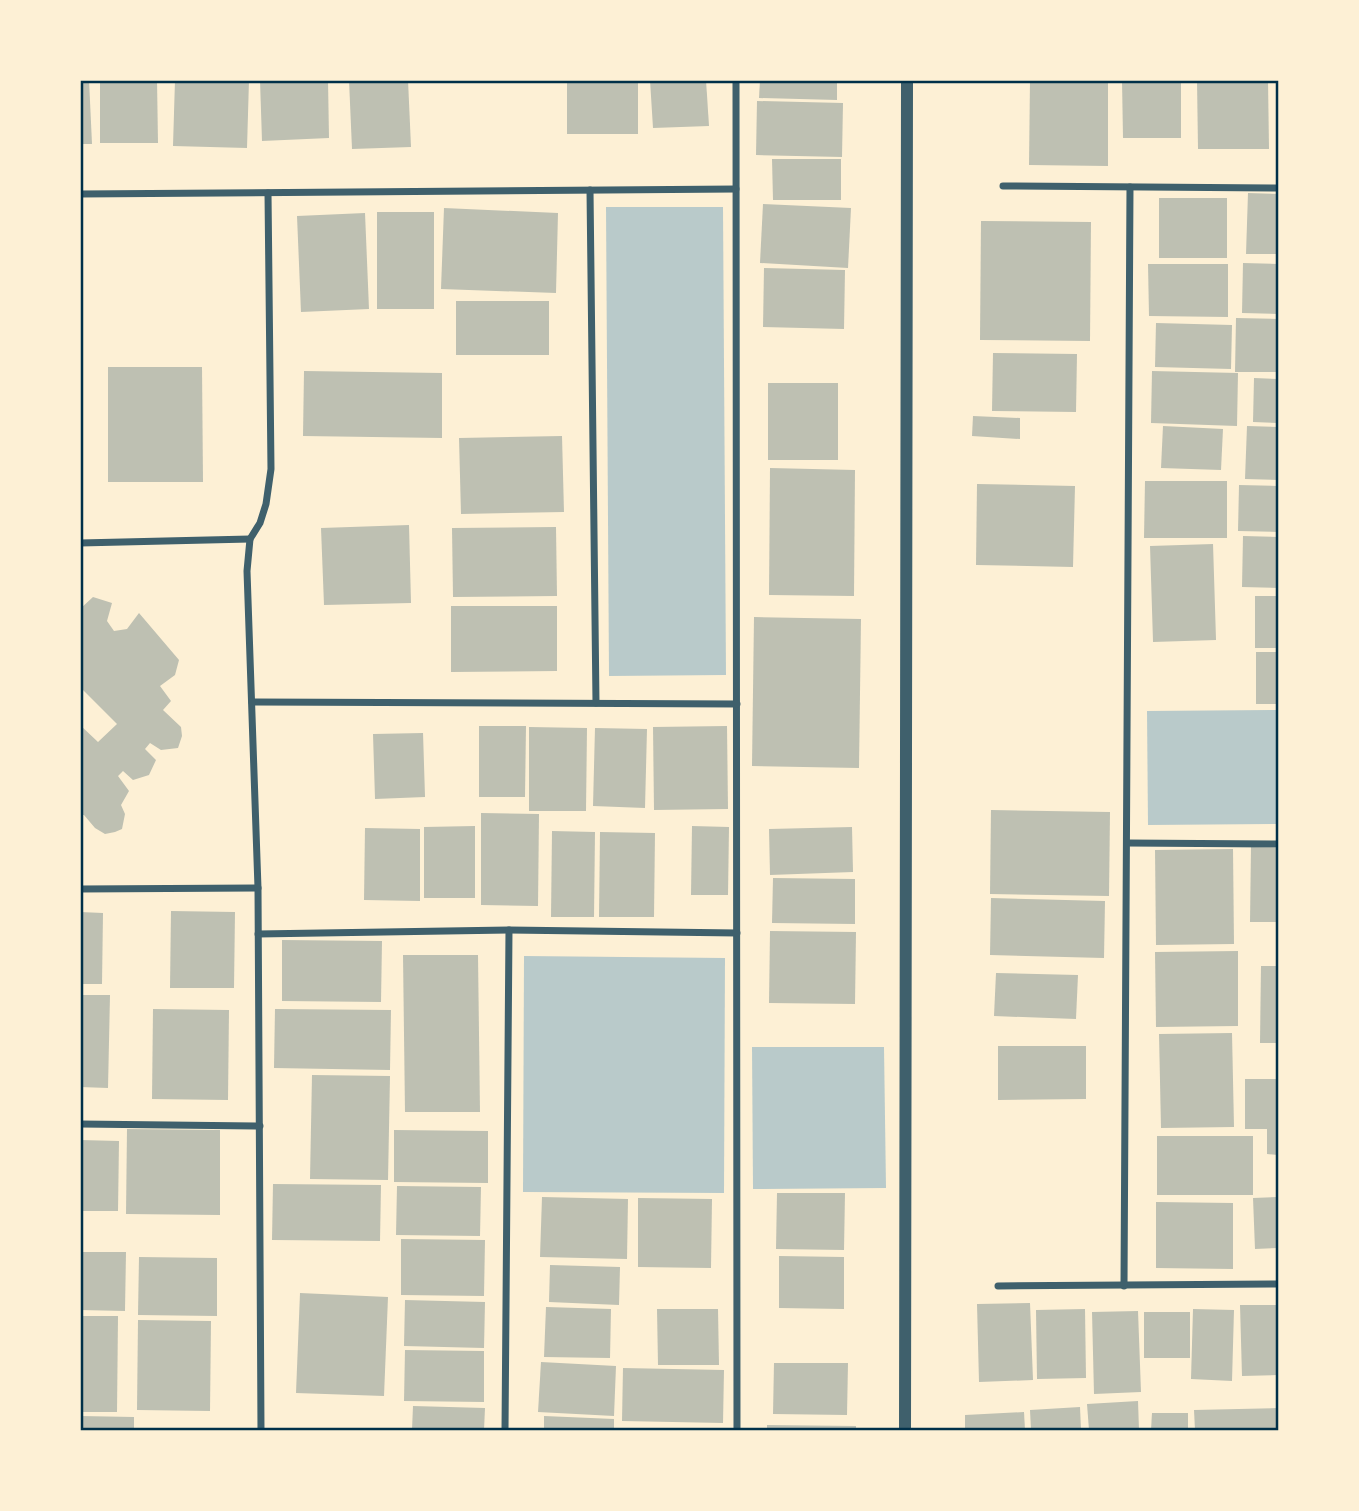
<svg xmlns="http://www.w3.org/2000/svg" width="1359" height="1511" font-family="Poppins,sans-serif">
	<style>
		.green { fill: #b9caca }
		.building { fill: #bec0b2 }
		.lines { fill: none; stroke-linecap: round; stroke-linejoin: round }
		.minor { stroke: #3f606c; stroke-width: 7 }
		.tertiary { stroke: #3f606c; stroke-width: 12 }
		.neatline { fill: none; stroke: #003049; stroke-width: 2.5 }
	</style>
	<rect width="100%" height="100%" fill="#fdf0d5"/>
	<g class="green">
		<polygon points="606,207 723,207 726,675 609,676"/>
		<polygon points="1278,710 1278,824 1148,825 1147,711"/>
		<polygon points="524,956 725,958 724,1193 523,1192"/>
		<polygon points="752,1047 884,1047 886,1188 753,1189"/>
	</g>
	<g class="building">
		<polygon points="80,80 89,80 92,144 80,144"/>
		<polygon points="100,80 157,80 158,143 100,143"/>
		<polygon points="175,80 249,80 247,148 173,146"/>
		<polygon points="260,80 328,80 329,138 262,141"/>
		<polygon points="349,80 408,80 411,147 352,149"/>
		<rect x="567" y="80" width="71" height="54"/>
		<polygon points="650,80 706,80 709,126 653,128"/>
		<polygon points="760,80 837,80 837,100 759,98"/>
		<polygon points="1030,80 1108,80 1108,166 1029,165"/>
		<polygon points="1122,80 1181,80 1181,138 1123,138"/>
		<polygon points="1197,80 1268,80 1269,149 1198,149"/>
		<polygon points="757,101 843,103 842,157 756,155"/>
		<polygon points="772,159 841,159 841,200 773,200"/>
		<polygon points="1248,193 1278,194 1278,254 1246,254"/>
		<rect x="1159" y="198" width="68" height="60"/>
		<polygon points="763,204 851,208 848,268 760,263"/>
		<polygon points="444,208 558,213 556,293 441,289"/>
		<rect x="377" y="212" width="57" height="97"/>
		<polygon points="365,213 369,309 301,312 297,216"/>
		<polygon points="981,221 1091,222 1090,341 980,340"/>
		<polygon points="1243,263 1278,264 1278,314 1242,313"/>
		<polygon points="1148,264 1228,264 1228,317 1149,316"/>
		<polygon points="764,268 845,270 844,329 763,327"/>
		<rect x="456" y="301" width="93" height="54"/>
		<polygon points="1236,318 1278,319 1278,372 1235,372"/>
		<polygon points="1156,323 1232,325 1231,369 1155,367"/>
		<polygon points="993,353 1077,354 1076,412 992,411"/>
		<polygon points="108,367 202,367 203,482 108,482"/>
		<polygon points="304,371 442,373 442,438 303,436"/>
		<polygon points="1152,371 1238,373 1237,426 1151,423"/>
		<polygon points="1254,378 1278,379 1278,423 1253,422"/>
		<rect x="768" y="383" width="70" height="77"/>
		<polygon points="973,416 1020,418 1020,439 972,436"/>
		<polygon points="1163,426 1223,429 1221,470 1161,468"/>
		<polygon points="1247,426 1278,427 1278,480 1245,479"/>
		<polygon points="562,436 564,512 461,514 459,438"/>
		<polygon points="770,468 855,470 854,596 769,595"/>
		<polygon points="1145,481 1227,481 1227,538 1144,538"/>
		<polygon points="977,484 1075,486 1073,567 976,565"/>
		<polygon points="1239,485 1278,486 1278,532 1238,531"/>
		<polygon points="409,525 411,603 324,605 321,528"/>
		<polygon points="556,527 557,596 453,597 452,528"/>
		<polygon points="1243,536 1278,537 1278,588 1242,587"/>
		<polygon points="1213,544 1216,640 1153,642 1150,546"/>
		<rect x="1255" y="596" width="23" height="52"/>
		<polygon points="93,597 112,603 107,621 114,631 127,629 139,613 179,660 175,675 160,686 171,701 163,710 181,727 182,736 178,748 161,750 150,743 145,749 156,760 149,775 133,780 123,771 118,776 129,791 121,805 125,814 122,829 115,832 105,834 95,828 84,815 80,815 80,725 98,742 117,724 80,687 80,609"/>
		<polygon points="451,606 557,606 557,671 451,672"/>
		<polygon points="754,617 861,619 859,768 752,766"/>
		<rect x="1256" y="652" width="22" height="52"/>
		<polygon points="479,726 526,726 525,797 479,797"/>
		<polygon points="727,726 728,809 654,810 653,727"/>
		<polygon points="529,727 587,728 586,811 529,811"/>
		<polygon points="595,728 647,729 645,808 593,806"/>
		<polygon points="423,733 425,797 375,799 373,734"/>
		<polygon points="991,810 1110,812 1109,896 990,894"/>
		<polygon points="481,813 539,814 538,906 481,905"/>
		<polygon points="475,826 475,898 424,898 424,827"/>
		<polygon points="692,826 729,827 728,895 691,895"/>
		<polygon points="852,827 853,872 770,875 769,829"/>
		<polygon points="365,828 420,829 420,901 364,900"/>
		<polygon points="552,831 595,832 594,917 551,917"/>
		<polygon points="600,832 655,833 654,917 599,917"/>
		<polygon points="1251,847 1278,848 1278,922 1250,922"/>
		<polygon points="1233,849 1234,944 1156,945 1155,850"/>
		<polygon points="773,878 855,879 855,924 772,923"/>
		<polygon points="991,898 1105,901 1104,958 990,955"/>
		<polygon points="171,911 235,912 234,988 170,988"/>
		<polygon points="80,912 103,913 102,984 80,984"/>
		<polygon points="770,931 856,932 855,1004 769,1003"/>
		<polygon points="282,940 382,941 381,1002 282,1001"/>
		<polygon points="1238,951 1238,1026 1156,1027 1155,952"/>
		<polygon points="403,955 478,955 480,1112 405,1112"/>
		<polygon points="1261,966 1278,966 1278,1043 1260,1043"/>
		<polygon points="996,973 1078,975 1076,1019 994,1016"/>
		<polygon points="80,995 110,995 108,1088 80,1087"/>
		<polygon points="153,1009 229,1010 228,1100 152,1099"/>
		<polygon points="275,1009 391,1010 390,1070 274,1068"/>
		<polygon points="1232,1033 1234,1127 1161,1128 1159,1034"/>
		<polygon points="998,1046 1086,1046 1086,1099 998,1100"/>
		<polygon points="312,1075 390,1076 388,1180 310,1179"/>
		<polygon points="1245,1079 1278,1079 1278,1155 1267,1154 1267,1129 1245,1129"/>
		<polygon points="127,1129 220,1130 220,1215 126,1214"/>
		<polygon points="394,1130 488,1131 488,1183 394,1182"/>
		<rect x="1157" y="1136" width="96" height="59"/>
		<polygon points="80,1140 119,1141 118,1211 80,1211"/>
		<polygon points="273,1184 381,1185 380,1241 272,1240"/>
		<polygon points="397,1186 481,1187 480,1236 396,1235"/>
		<polygon points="777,1193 845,1193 844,1250 776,1249"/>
		<polygon points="542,1197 628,1199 627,1259 540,1257"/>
		<polygon points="1278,1197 1278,1248 1255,1249 1253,1198"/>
		<polygon points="638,1198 712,1199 711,1268 638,1267"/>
		<polygon points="1156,1202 1233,1203 1233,1269 1156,1268"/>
		<polygon points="401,1239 485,1240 484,1296 401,1295"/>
		<polygon points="80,1252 126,1252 125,1311 80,1310"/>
		<polygon points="779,1256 844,1257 844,1309 779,1308"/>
		<polygon points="139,1257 217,1258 217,1316 138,1315"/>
		<polygon points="550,1265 620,1267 619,1305 549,1302"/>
		<polygon points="300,1293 388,1297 384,1396 296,1393"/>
		<polygon points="405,1300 485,1302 484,1348 404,1346"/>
		<polygon points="1030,1303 1033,1380 979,1382 977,1304"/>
		<polygon points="1240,1305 1278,1305 1278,1375 1242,1376"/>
		<polygon points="546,1307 611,1309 610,1358 544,1357"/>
		<polygon points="657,1309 718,1309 719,1365 658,1365"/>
		<polygon points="1085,1309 1086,1378 1037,1379 1036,1310"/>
		<polygon points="1193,1309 1234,1310 1232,1381 1191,1379"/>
		<polygon points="1138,1311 1141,1392 1094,1394 1092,1312"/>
		<rect x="1144" y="1312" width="46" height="46"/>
		<polygon points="80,1316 118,1316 117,1412 80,1412"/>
		<polygon points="138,1320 211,1321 210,1411 137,1410"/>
		<polygon points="405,1350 484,1351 484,1402 404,1401"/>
		<polygon points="541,1362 616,1366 614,1416 538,1412"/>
		<polygon points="774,1363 848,1363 847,1415 773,1414"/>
		<polygon points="623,1368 724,1370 723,1423 622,1421"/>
		<polygon points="1138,1401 1139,1430 1089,1430 1087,1404"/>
		<polygon points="413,1406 485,1408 484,1430 412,1430"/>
		<polygon points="1080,1407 1081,1430 1031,1430 1030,1410"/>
		<polygon points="1278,1408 1278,1430 1195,1430 1194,1410"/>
		<polygon points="1024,1412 1025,1430 965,1430 965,1415"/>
		<polygon points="1152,1413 1188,1413 1188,1430 1151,1430"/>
		<polygon points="80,1416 134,1417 134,1430 80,1430"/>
		<polygon points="544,1416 614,1419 614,1430 544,1430"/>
		<polygon points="767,1425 856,1426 856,1430 767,1430"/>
	</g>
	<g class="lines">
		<g class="minor">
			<polyline points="736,80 737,1430"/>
			<polyline points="1003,186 1278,188"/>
			<polyline points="590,190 596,703"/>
			<polyline points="80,194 736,189"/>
			<polyline points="80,543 250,539"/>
			<polyline points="252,702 737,704"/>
			<polyline points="1127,843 1278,844"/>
			<polyline points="80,889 258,888"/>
			<polyline points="258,934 509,930 737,933"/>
			<polyline points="80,1124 260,1126"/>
			<polyline points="998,1286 1278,1284"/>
			<polyline points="1124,1286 1130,187"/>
			<polyline points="261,1430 258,888 247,571 250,539 260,523 266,504 271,469 268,193"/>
			<polyline points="505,1430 509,930"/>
		</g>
		<polyline class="tertiary" points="905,1430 907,80"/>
	</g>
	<rect width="1359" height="1511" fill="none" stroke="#fdf0d5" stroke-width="164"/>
	<rect x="82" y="82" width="1195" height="1347" class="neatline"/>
</svg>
